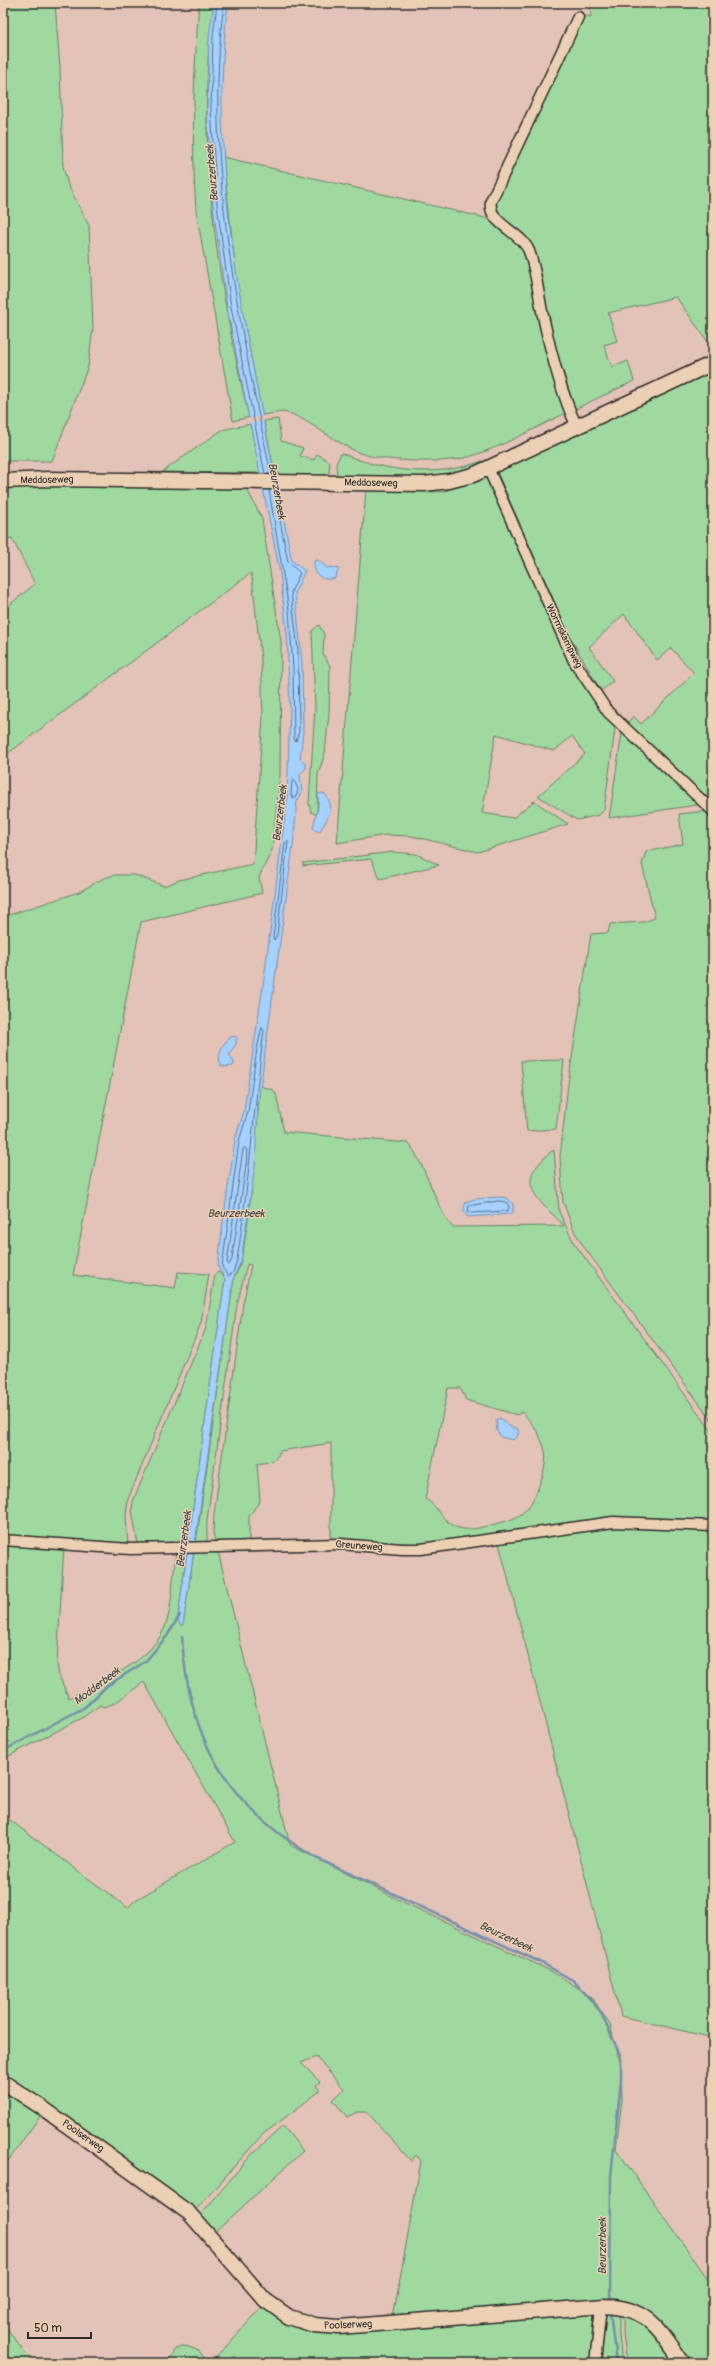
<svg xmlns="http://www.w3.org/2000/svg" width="716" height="2366" font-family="Pangolin,sans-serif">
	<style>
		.green { fill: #a0d99f; stroke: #668265; fill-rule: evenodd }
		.water { fill: #a4d1ff; stroke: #748faa }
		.pier { fill: #e3c2b8 }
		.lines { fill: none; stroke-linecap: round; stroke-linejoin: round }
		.shore { stroke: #5b6d80; stroke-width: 1 }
		.stream { stroke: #748faa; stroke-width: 2.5 }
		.street-casing { stroke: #2b2b2b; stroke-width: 13 }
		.secondary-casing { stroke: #2b2b2b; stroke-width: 17 }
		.street { stroke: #ecd0b3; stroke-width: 10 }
		.secondary { stroke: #ecd0b3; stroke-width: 14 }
		.labels { text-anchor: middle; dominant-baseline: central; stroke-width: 3; stroke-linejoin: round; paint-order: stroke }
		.street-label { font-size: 10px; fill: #2b2b2b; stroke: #ecd0b3 }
		.water-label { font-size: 11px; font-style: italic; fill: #3d444b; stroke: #ecd0b3 }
	</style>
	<rect width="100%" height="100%" fill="#e3c2b8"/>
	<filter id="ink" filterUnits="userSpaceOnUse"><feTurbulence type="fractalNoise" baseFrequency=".025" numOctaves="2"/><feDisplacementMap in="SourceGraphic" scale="8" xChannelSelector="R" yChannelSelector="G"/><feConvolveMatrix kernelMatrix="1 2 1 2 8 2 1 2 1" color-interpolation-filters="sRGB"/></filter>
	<g filter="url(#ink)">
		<g class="green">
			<polygon points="3,3 55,3 60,68 63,166 68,185 89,226 93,328 88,366 52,461 3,461"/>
			<path d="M199,3H214C194,134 218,289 249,417L233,421L196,210C191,141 194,72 199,3Z"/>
			<polygon points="590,3 713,3 713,346 711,346 676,297 608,313 617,341 604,345 612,367 628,361 634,381 575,409 558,356 537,269 496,213 495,203 581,15 591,17"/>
			<path d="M223,157L494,220L527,248L568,412C538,426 499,449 468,457C445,464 377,462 355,451C333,440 314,424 292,414L283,412L262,415L237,283Z"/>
			<polygon points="713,370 713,803 627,724 633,716 641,724 694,673 671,648 657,660 624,614 589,647 613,681 601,691 570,637 497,472"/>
			<polygon points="278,419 281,441 303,448 300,456 314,460 317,454 330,462 329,473 321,476 275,475 264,421"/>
			<polygon points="250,424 261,473 162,472 222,430"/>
			<path d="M341,453C385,472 436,478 482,461L483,463C437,483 386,477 337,476L336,464Z"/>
			<polygon points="486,478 489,481 565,645 615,729 604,810 599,815 577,820 538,796 585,754 572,736 554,751 496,734 482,813 513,818 534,801 568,824 478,852 412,836 386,835 337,843 366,490 442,492"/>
			<polygon points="10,485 246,487 262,519 281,642 280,775 272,850 259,877 262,893 141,922 73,1275 175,1288 178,1272 209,1274 201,1323 128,1499 126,1516 128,1544 3,1535 3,917 79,892 104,878 115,875 135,875 164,886 179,880 253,864 263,716 261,659 252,578 251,573 3,757 3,648 7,644 3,638 3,610 35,584 12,538 3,540 3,487"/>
			<polygon points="319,625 324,634 323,654 330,666 329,713 325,753 318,774 317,815 311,812 309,803 315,707 312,631"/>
			<polygon points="622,733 703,804 609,818"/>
			<polygon points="707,811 713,817 713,1422 584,1247 574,1231 563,1202 560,1157 568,1084 591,934 608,933 610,924 643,922 655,918 642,864 646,852 683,844 679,814"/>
			<polygon points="393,852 416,854 439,865 380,879 371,859 303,866 303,863"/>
			<polygon points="564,1060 556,1129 527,1131 521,1061"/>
			<path d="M260,1086L273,1090L276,1094L284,1132L408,1143C423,1158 442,1222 453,1227L564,1226C548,1208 515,1187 540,1163C544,1158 548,1153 554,1150L559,1212L574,1243L713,1433V1522L657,1518L605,1519L421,1544L331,1539V1443L280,1451C277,1462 268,1462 257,1464L260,1501L249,1516V1540L215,1542L213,1532L214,1514L243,1304L251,1265L247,1264L237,1305L207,1520V1542L196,1543L234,1277C249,1263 257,1116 260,1086ZM448,1388H460L466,1400L517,1415L522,1412C533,1424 541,1435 545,1451C547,1458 544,1473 541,1480C530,1512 523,1518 491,1525C482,1527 473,1530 464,1529C443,1527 441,1507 425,1499Z"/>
			<polygon points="219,1272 225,1279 188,1544 138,1545 132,1510 133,1501 206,1328 215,1274"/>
			<polygon points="619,1527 713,1530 713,2038 621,2016 499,1543"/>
			<path d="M3,1541L64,1546L57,1663L59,1676L69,1698C103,1680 155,1662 167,1621C173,1600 173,1572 176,1551H187L178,1616L183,1625L194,1552L218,1551L290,1845L403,1902L551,1971L585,1992L595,2002L610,2025L621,2066L622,2099L616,2149L713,2286V2363H689L644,2310L393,2318L421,2161L416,2155L411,2161L367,2112H357L347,2117L333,2100L344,2089L316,2057L301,2063L320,2082L316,2085L320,2091L262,2135L193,2213L3,2074V1815L128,1908L134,1901L235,1842L144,1682L115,1703L104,1707L100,1705L82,1718L3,1759Z"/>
			<polygon points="3,2084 43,2112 3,2168"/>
			<polygon points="283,2126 303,2151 213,2234 198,2218 252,2154"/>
			<polygon points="265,2304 302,2326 594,2314 590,2363 211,2363"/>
			<polygon points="607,2311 619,2311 619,2335 622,2363 598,2363 603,2314"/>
			<polygon points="623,2312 640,2317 682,2363 627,2363 623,2333"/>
			<polygon points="3,2323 32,2363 3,2363"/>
			<polygon points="186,2346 197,2350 206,2361 204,2363 166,2363 175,2349"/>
		</g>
		<g class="water">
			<path d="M214,3H228C204,191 257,374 291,557L292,561L305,571L295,592L302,662L303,731L300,759L306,764V768L300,774C300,785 305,792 297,801L293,846L258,1104L255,1166L241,1261L234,1277L183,1625H180L178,1617L225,1279L218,1267L222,1229L235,1140L244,1111L264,979L287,800L290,708L287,634L280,573L227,308L213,206L207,109L209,36Z"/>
			<path d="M318,560L327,568L332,567L339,569L335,578C322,582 313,575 314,561Z"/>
			<path d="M324,793C337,809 328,816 320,831H316L313,828L318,807V794Z"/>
			<path d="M234,1036L237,1038L236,1044L229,1054L234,1063L233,1066L222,1067C215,1056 223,1040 234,1036Z"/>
			<path d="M499,1197L507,1198L513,1204V1211L511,1214L468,1217C463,1212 463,1209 466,1202L474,1199Z"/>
			<polygon points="500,1418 509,1426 518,1429 518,1435 513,1440 501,1437 497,1431 496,1420"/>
		</g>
		<polygon class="pier" points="265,416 266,420 248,424 247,419"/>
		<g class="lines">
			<g class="shore">
				<polyline points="217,3 213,36 211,109 217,205 231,307 265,474"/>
				<path d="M224,3C203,162 239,319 271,474"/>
				<polyline points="269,490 289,610 293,667 294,739 296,741 299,731 298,650 291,592 300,573 288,562 274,490"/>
				<polygon points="294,780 298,789 297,795 293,798 291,795 292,782"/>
				<polygon points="288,842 277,935 274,940 273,938 285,843"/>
				<path d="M262,1028L264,1030C254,1107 249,1184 237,1260L233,1273L228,1276L222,1267L239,1141L248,1112L257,1049Z"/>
				<polygon points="245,1148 247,1150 246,1165 232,1259 229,1265 227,1263 243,1149"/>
				<polygon points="499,1201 506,1202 509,1206 508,1211 471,1213 468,1211 469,1206"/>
			</g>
			<g class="stream">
				<path d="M182,1637C188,1738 227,1807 316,1858L542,1963L574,1981L600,2011L621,2057V2081L611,2176L610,2303"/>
				<polyline points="3,1751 85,1707 107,1686 146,1661 167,1636 180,1615"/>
				<polyline points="610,2312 616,2363"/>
			</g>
			<defs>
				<g id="street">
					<path d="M577,427C560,391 550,350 542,311C538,292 536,270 529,251C521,231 487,224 491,201L578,17"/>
					<polyline points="488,468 574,661 608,712 713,811"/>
					<polyline points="3,1540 130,1549 340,1544 402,1549 421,1549 613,1522 713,1526"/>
					<polyline points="595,2363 601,2307"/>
				</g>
				<g id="secondary">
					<polyline points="3,481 48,479 424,484 449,481 473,475 713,363"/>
					<path d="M3,2082L44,2109L189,2213L265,2300L289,2317L314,2325L339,2327L604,2306C650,2308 659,2329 683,2363"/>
				</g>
			</defs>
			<use href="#street" class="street-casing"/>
			<use href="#secondary" class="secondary-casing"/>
			<use href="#street" class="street"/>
			<use href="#secondary" class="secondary"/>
		</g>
	</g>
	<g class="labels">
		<g class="street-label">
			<text transform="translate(47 480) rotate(-1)">Meddoseweg</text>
			<text transform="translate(371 483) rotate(1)">Meddoseweg</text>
			<text transform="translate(564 636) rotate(64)">Wormskampweg</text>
			<text transform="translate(359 1546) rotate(4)">Greuneweg</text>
			<text transform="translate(83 2136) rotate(35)">Poolserweg</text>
			<text transform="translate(348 2325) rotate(-2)">Poolserweg</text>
		</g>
		<g class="water-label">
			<text transform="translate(212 173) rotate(-95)">Beurzerbeek</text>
			<text transform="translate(277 491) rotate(80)">Beurzerbeek</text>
			<text transform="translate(280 813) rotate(-83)">Beurzerbeek</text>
			<text x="236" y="1213">Beurzerbeek</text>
			<text transform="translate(184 1539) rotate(-82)">Beurzerbeek</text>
			<text transform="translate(97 1686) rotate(-37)">Modderbeek</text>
			<text transform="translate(506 1937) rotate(25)">Beurzerbeek</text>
			<text transform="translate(602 2246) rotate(-90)">Beurzerbeek</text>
		</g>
	</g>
	<rect width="716" height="2366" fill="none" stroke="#ecd0b3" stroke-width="16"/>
	<rect x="8" y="8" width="700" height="2350" fill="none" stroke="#2b2b2b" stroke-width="1.5" filter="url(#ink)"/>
	<path d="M28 2332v6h63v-6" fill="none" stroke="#2b2b2b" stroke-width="2"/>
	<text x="34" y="2332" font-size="12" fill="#2b2b2b" stroke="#ecd0b3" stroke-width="3" paint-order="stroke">50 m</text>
</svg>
